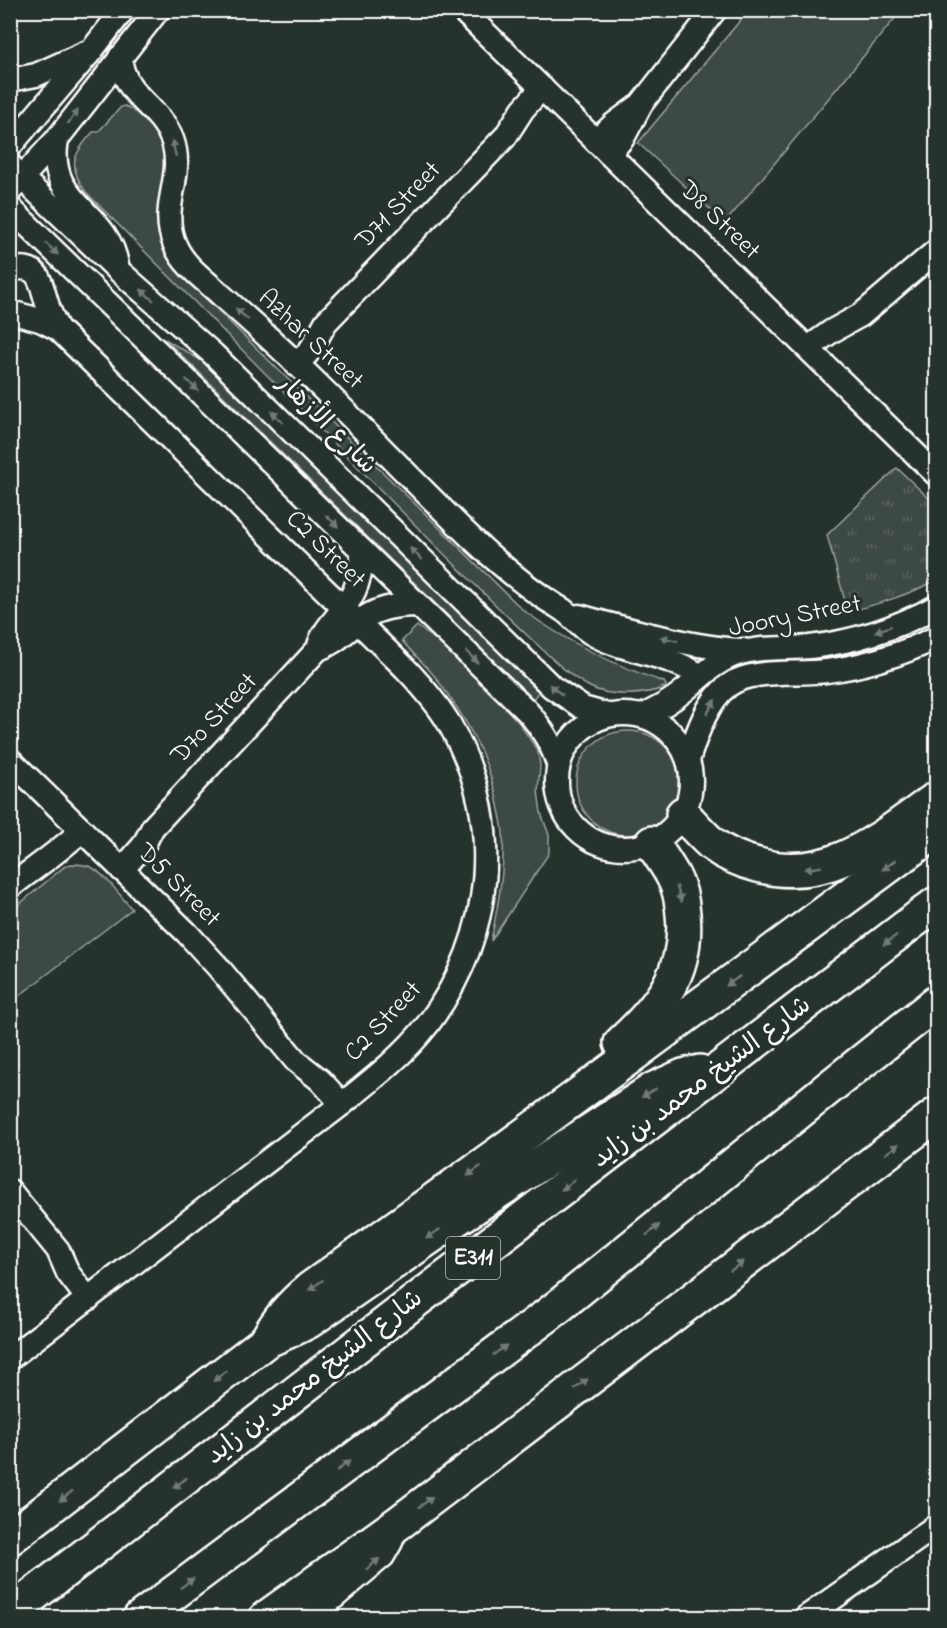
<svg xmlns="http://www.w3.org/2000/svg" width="947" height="1628" viewBox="0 0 947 1628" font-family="'Indie Flower','Playpen Sans Arabic',sans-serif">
<defs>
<pattern id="grass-tufts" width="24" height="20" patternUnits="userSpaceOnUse" patternTransform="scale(1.5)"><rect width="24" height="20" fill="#3e4944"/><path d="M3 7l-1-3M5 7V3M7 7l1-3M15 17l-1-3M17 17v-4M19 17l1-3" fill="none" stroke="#5b6460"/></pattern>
</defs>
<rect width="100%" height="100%" fill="#26332d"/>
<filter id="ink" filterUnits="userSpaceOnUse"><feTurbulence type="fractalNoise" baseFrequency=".0167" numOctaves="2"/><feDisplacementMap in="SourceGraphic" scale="12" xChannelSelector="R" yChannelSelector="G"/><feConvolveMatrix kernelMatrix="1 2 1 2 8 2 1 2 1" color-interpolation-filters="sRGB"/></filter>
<g filter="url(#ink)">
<path fill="url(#grass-tufts)" stroke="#9ea4a2" stroke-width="1.5" d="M897 468 936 505V580C909 595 878 604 848 612L827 535Z"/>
<g fill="#3e4944" stroke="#9ea4a2" stroke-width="1.5">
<path d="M748 11H901L725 223 638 143Z"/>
<path d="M125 106C141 113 159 134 166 149L173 262 189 282 523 610C567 642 613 665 664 682L666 685 665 687C645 696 609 697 590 687 567 675 549 655 530 638 495 605 461 571 427 537 313 422 200 307 86 192 67 166 73 154 93 132H98L121 107Z"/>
<path d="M165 339 212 367 541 689 533 699Z"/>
<path d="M417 626 461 659 519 723 538 751 540 766 538 791 541 813 549 835V853L491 941C498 905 505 869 503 832 502 823 500 814 498 805 488 755 466 718 436 678 426 665 413 654 402 641Z"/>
<circle cx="628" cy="783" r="52"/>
<path d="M71 864C78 864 84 864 91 867 105 874 121 897 132 909L11 1002V911L64 867Z"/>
</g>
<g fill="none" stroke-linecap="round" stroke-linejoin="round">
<defs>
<g id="minor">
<path d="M462 10 936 474"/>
<path d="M120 57C124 98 159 105 172 139 186 177 158 206 175 245 184 266 205 280 221 295 247 318 273 341 298 365 343 408 385 452 429 496 449 516 469 537 491 556 508 571 525 585 544 598 550 602 557 606 563 610 573 617 581 627 591 633 625 653 668 653 700 676"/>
<path d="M10 80 36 75 85 53"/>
<path d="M57 139C45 205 108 209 117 265"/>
<path d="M596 141 614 124 637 107"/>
<path d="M10 146 92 50 123 10"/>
<path d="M609 154 623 138 641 104 715 10"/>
<path d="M10 165 22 178 118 270 213 354 552 687 583 708 608 715"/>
<path d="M10 191 57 139 158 10"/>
<path d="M10 208 527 711C541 727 552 743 558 764"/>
<path d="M10 270C40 262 40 282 47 303 49 312 54 321 58 329L40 320 10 312"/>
<path d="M808 348 832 331 861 315 936 251"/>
<path d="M297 365 311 349 326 322 505 137 523 109 542 88"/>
<path d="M579 616C603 623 627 629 651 635 682 642 712 649 743 650"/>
<path d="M318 649C334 644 344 633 357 623 375 608 396 605 418 605"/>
<circle cx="624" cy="781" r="67"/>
<path d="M642 716C658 709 672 701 685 690 702 676 716 661 737 654 761 646 786 649 810 647 853 642 898 627 936 607"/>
<path d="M10 760 187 933 218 967 296 1061 320 1080 342 1104"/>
<path d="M688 760C696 736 707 700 729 685 752 668 798 675 827 671 865 666 902 654 936 638"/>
<path d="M122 870 143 846 153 827 318 649C322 632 333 622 343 609 357 592 362 573 362 551"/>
<path d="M10 887C35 867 59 852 82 830"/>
<path d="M10 1191 58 1250 68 1273 88 1299"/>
<path d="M10 1358 342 1104C372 1080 404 1055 428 1024 494 935 505 823 450 725 438 704 422 686 405 668L58 329"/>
<path d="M314 1618 325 1605 383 1556 391 1542 397 1527"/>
<path d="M805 1618 936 1526"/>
</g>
<g id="highway">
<path d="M683 814C692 824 702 835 712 844 725 854 742 861 758 865 829 885 882 837 936 799"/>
<path d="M621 1043C660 1007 689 971 683 914 682 902 680 889 674 878 668 866 659 854 652 843"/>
<path d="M268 1338C279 1318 293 1303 310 1289L501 1152 936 831"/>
<path d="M10 1538 266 1341 293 1329 309 1321 453 1221 654 1089 683 1076 700 1072"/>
<path d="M10 1613 389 1321 936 904"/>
<path d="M140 1618 549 1314 831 1086 936 1003"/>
<path d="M266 1618 400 1522 936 1115"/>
</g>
</defs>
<use href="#minor" stroke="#fff" stroke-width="27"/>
<use href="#highway" stroke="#fff" stroke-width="38"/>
<use href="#minor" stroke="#26332d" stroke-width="22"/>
<use href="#highway" stroke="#26332d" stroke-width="33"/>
</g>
<defs><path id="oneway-solid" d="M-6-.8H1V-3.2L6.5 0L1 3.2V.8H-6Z" transform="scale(1.5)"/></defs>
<g fill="#727a76">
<use href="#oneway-solid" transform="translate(73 117) rotate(-52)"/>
<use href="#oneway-solid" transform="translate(174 148) rotate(-102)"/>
<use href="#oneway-solid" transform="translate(52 249) rotate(44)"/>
<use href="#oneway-solid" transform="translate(147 295) rotate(-139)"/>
<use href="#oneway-solid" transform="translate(242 314) rotate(-138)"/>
<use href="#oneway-solid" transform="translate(192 385) rotate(44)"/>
<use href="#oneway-solid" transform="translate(277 417) rotate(-135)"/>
<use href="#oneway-solid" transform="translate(332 521) rotate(44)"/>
<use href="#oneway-solid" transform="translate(416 554) rotate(-135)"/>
<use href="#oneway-solid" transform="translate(883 629) rotate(161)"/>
<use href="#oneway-solid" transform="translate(669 639) rotate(-167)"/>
<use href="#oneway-solid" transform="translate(472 657) rotate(45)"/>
<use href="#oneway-solid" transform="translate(556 690) rotate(-142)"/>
<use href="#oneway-solid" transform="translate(711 707) rotate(-61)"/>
<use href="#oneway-solid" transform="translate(889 865) rotate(144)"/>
<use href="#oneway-solid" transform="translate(813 868) rotate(171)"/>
<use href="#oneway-solid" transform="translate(679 894) rotate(74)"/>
<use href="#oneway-solid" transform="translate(890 940) rotate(143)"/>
<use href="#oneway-solid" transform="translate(733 981) rotate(144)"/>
<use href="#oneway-solid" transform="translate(649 1093) rotate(149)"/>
<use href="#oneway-solid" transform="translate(892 1149) rotate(-37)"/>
<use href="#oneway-solid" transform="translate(474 1171) rotate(144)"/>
<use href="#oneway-solid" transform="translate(568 1185) rotate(143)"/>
<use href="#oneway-solid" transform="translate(653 1230) rotate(-39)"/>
<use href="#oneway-solid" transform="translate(433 1234) rotate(145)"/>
<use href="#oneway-solid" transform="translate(737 1266) rotate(-37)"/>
<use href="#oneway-solid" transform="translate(316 1285) rotate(144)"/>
<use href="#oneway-solid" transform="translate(500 1350) rotate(-36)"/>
<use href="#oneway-solid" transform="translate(220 1376) rotate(142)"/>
<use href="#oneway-solid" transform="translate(581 1384) rotate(-37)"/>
<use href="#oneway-solid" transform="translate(343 1466) rotate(-37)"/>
<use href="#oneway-solid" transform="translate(180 1483) rotate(142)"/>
<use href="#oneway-solid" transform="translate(66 1496) rotate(142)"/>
<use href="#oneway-solid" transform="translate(426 1502) rotate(-37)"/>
<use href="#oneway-solid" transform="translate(373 1564) rotate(-40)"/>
<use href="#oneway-solid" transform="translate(187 1583) rotate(-37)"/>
</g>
</g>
<g text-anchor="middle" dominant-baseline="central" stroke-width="6" stroke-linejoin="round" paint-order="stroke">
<rect fill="#26332d" stroke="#bec2c0" stroke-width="1.5" x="446" y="1237" width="54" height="42" rx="4.5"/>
<g font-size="24" font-weight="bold" fill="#fff">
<text x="473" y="1258">E311</text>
</g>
<g font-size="26" fill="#fff" stroke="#26332d">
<text transform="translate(399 206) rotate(-46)">D71 Street</text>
<text transform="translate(719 221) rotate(44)">D8 Street</text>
<text transform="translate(310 340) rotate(43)">Azhar Street</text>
<text transform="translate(326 425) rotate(45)">شارع الأزهار</text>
<text transform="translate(325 550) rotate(44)">C2 Street</text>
<text transform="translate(795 617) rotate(-11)">Joory Street</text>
<text transform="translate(215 719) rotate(-47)">D70 Street</text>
<text transform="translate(178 886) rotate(45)">D5 Street</text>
<text transform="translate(384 1022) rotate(-47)">C2 Street</text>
<text transform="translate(702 1083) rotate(-37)">شارع الشيخ محمد بن زايد</text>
<text transform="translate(315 1378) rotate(-38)">شارع الشيخ محمد بن زايد</text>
</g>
</g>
<rect width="947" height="1628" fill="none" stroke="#26332d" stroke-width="36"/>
<rect x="18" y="18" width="911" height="1592" fill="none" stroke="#fff" stroke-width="2" filter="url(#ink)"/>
</svg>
